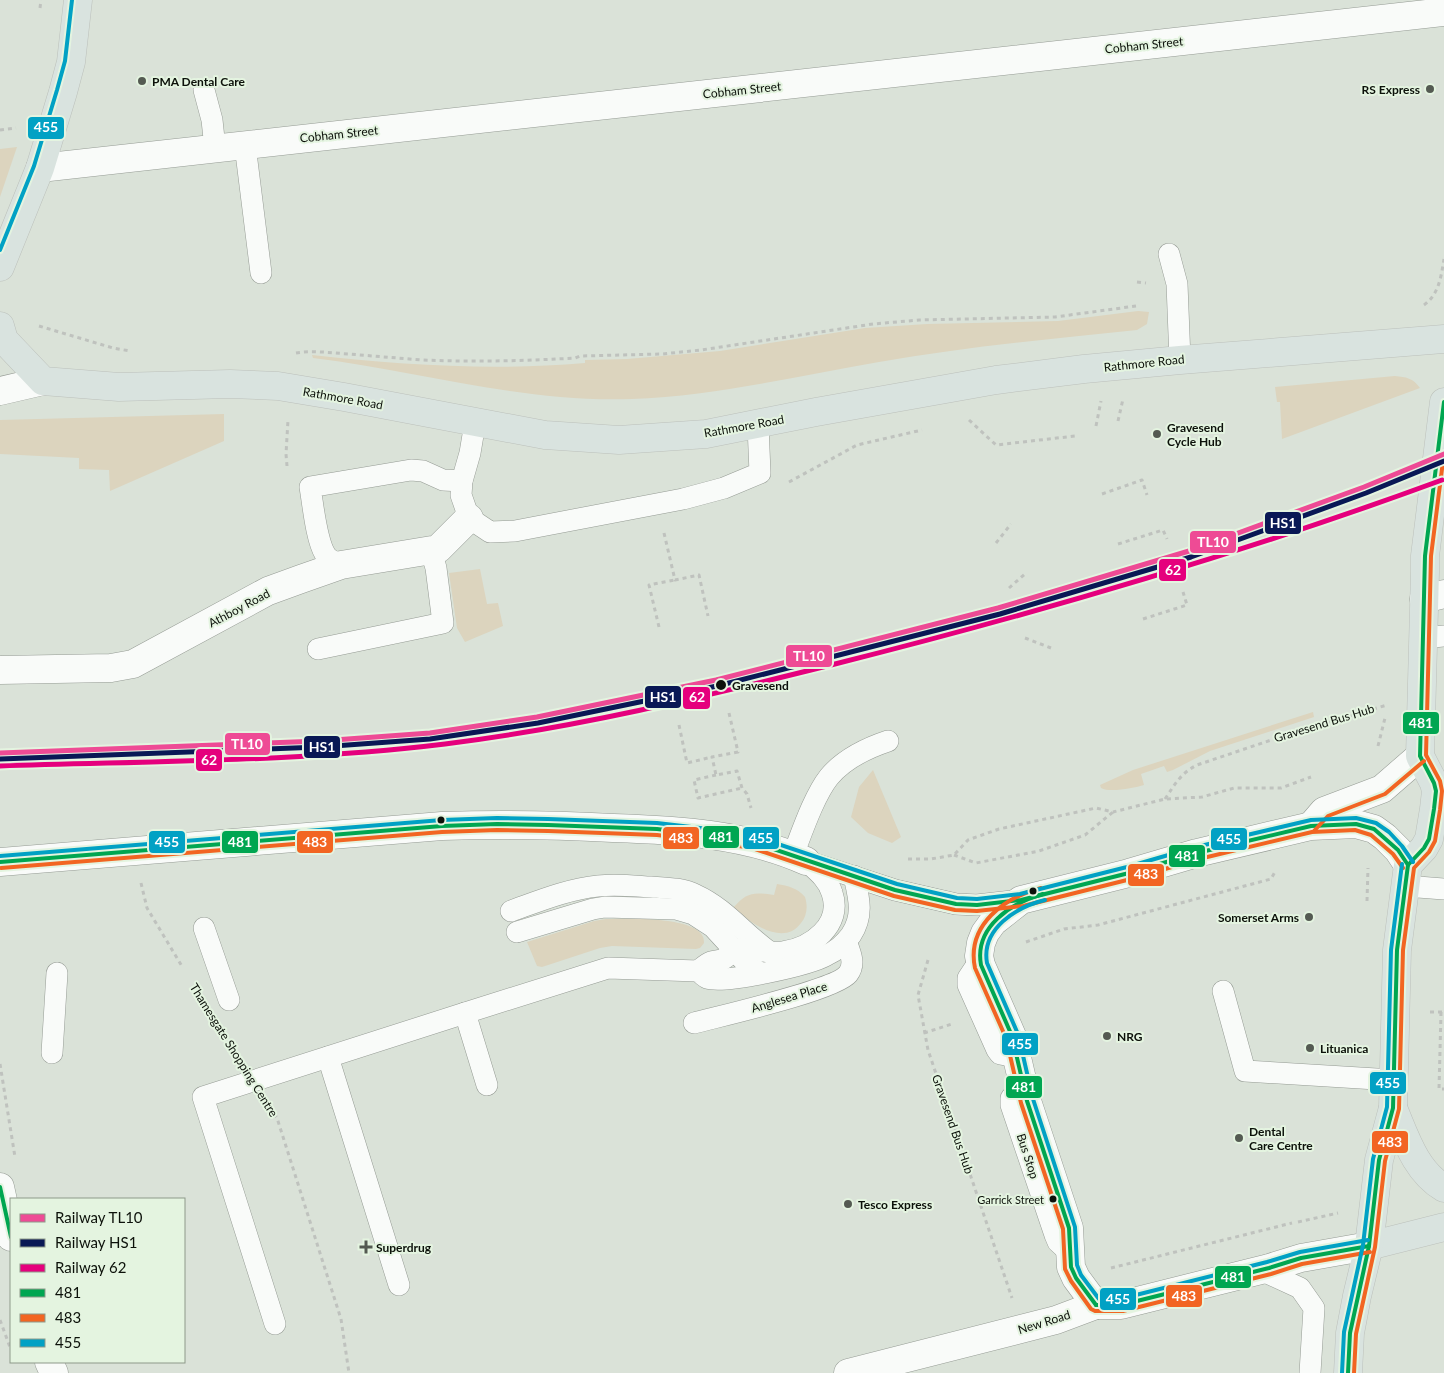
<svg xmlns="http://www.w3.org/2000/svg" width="1444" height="1373" viewBox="0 0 1444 1373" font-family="Lato,sans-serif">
<rect width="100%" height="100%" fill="#dae2d8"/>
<g fill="#dcd4be">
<path d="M17 147 0 197V149Z"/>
<path d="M1138 311 1149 312 1147 324 1137 330C1051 339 965 347 879 362 797 376 715 396 632 399 523 403 419 371 313 358L312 355C403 365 493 371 585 363V360L627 359 720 351 865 328 927 324 1058 321Z"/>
<path d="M1395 376C1406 377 1413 378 1420 388L1282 439 1280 402H1277L1275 387Z"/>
<path d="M224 414V441L110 491 109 470 79 469V458L0 454V420Z"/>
<path d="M480 569 487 604 498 603 503 626 465 642 457 628 449 573Z"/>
<path d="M1313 712 1314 717 1210 751 1173 770 1167 772 1164 766 1141 774 1144 785C1134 788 1110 793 1101 788L1100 785 1133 770Z"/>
<path d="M873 770 901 837 892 843 868 833 851 817 859 787Z"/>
<path d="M777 884C788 886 798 888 805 897 808 906 807 916 801 923 783 948 748 921 733 908 747 892 753 892 774 895Z"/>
<path d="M606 919C624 919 707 915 704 943L700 948 696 949 612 946 600 948 542 967 537 966 527 942 594 921Z"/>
</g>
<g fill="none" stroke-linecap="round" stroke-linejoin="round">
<defs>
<g id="service">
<path d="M204 90 212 120 215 148"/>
<path d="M245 145 261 273"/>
<path d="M1169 254 1177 284 1180 360"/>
<path d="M475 423 470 453 462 481 461 495 469 518 490 532 515 531 683 499 724 488 760 473 758 425"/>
<path d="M341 565C335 562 328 560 325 554 316 539 313 504 310 487L411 470 423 471 443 480 462 481"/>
<path d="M1423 638 1444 636"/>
<path d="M318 649 443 623 436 568 431 551"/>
<path d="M793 855C802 832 814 796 829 777 844 759 867 748 888 741"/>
<path d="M809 862 895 890 956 904 977 905 1021 900"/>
<path d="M1405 886 1444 889"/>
<path d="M511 911C539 901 568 889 598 886 616 884 634 886 651 887 666 888 683 888 696 895 725 908 745 935 771 953"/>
<path d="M204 928 229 1000"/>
<path d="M517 932 593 909 605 907 676 909 693 914 713 927 746 963 760 973"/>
<path d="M980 960 968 978V985L997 1050 1000 1054 1017 1057"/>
<path d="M698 971C702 968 706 964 711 962 714 961 718 961 722 960 729 956 733 950 742 949 755 948 769 954 783 952 811 948 843 925 832 893 828 879 816 870 806 861"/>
<path d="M1223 991 1245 1071 1393 1080"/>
<path d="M694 1023C720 1016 835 990 848 974 856 964 850 952 846 941"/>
<path d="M52 1053 57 973"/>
<path d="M328 1057 399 1285"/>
<path d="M487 1085 465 1013 608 968 698 971C701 973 704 977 707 978 725 984 810 965 827 955 836 951 845 943 851 935 864 915 859 898 854 876"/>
<path d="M1023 1085 1011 1098V1105L1055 1235 1058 1242 1071 1254"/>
<path d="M1261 1270 1300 1288 1314 1308 1310 1373"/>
<path d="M275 1324 203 1097 465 1013"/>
</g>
<path id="pedestrian" d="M848 1373 1056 1320 1096 1305"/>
<g id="minor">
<path d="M40 168 1444 12"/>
<path d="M0 391 43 381"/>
<path d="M1424 599 1444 594"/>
<path d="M0 670 111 668 133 664 268 591 301 579 341 565 438 549 469 518"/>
<path d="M1312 825 1324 811 1382 789 1420 756"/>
<path d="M0 862 442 826C499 824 556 825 613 828 678 830 746 834 806 861"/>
<path d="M0 1187 11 1237"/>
<path d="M1369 1246 1301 1258 1269 1268 1121 1305H1096L1076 1278 1071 1267 1069 1228 1027 1101 1012 1036 981 965 979 956 981 943 985 933 993 922 1021 900 1129 873 1197 853 1311 826 1356 824 1374 829 1385 837 1398 850 1408 865"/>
<path d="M49 1362 54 1373"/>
</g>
<g id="primary">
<path d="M0 267 40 168 63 92 71 62 78 0"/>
<path d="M0 326 4 340 43 381 119 387 230 384 278 386 344 397 545 435 619 440 706 434 816 412 996 380 1084 369 1180 360 1444 339"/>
<path d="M1393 1108C1405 1136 1415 1171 1444 1188"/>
<path d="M1369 1246 1444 1227"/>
<path d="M1348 1373 1350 1333 1357 1296 1369 1246 1379 1160 1393 1108 1397 950 1408 865 1424 848 1429 839 1434 809 1436 791 1434 783 1420 756 1425 572V556L1444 402"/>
</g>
</defs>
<use href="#service" stroke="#959b94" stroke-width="22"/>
<use href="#pedestrian" stroke="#959b94" stroke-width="29"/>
<use href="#minor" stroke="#959b94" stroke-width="29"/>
<use href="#primary" stroke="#bcc0bb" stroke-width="29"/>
<g stroke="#bfc2be" stroke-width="3" stroke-dasharray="4 4" stroke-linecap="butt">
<path d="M40 8 41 0"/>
<path d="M0 130 16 128"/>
<path d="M1137 282 1146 283"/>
<path d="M1424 305C1439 294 1441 277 1444 259"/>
<path d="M39 326 113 348 130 351"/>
<path d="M296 353C313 350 331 353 349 354 373 356 397 358 422 360 473 362 524 361 575 358L580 356 662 354 701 350 873 324 919 320 1055 317 1136 306"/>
<path d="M969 420 996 445 1075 436"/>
<path d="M1118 421 1123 399"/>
<path d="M1096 426 1101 401"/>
<path d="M287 466 286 454 288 420"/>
<path d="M789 482 857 445 922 430"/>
<path d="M1102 494 1142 480 1147 495"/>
<path d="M664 533 675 580 699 575 708 616"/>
<path d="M996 543 1011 524"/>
<path d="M1118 544 1163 530 1167 539"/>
<path d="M1009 588 1026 573"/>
<path d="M1143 619 1187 605 1183 592"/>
<path d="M659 627 649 585 675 580"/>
<path d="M1025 638 1051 648"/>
<path d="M729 713 738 752 712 757 716 775 737 771 742 788 747 794 751 808"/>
<path d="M679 725 687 763 712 757"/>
<path d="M1378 746 1385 718"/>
<path d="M716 775 694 780 698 798 742 788"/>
<path d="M1165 799C1175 784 1181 773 1197 765L1289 734 1387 705"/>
<path d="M954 855 976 863 1039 851 1085 835 1113 812"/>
<path d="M908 859H931L954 855 968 840 999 829 1096 808 1113 812 1165 799 1202 797 1234 788H1281L1311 777"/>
<path d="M141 883 147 908 183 968"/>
<path d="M1367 901 1368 868"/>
<path d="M1026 942 1064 929 1098 925 1271 879 1276 870"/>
<path d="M928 960 918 995 928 1050 1012 1298"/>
<path d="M1430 1012H1444"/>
<path d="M1441 1012 1439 1089H1444"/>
<path d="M221 1028 238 1055"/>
<path d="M924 1033 952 1024"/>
<path d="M0 1064 15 1157"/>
<path d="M270 1107 277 1118 341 1319 349 1373"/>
<path d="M1298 1222 1338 1213"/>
<path d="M1111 1268 1292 1223"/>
<path d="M0 1320 11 1350"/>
</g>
<use href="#service" stroke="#f9fbf9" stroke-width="21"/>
<use href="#pedestrian" stroke="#f9fbf9" stroke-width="28"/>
<use href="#minor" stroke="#f9fbf9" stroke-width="28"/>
<use href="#primary" stroke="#d9e3df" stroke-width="28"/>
<defs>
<g id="bus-1">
<path d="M0 862 442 826 497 824 548 825 657 829 699 834 753 842 895 890 956 904 977 905 1021 900 1129 873 1197 853 1311 826 1356 824 1374 829 1398 850 1408 865"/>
<path d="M1043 894C1011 903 974 927 981 965L1012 1036 1027 1101 1069 1228 1071 1267 1076 1278 1096 1305"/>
<path d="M0 1187 11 1237"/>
<path d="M1096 1305H1121L1269 1268 1301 1258 1369 1246"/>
<path d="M1348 1373 1350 1333 1369 1246 1379 1160 1393 1108 1397 950 1408 865 1424 848 1429 839 1434 809 1436 791 1434 783 1420 756 1425 556 1444 402"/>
</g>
<g id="bus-2">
<path d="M1314 831 1328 816 1385 794 1424 761"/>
<path d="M1 868 442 832 497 830 548 831 657 835 698 840 752 848 894 896 955 910 977 911 1023 906 1131 879 1199 859 1312 832 1355 830 1371 835 1393 854 1403 868"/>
<path d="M1041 888C1005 897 966 925 975 968L1006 1038 1021 1103 1063 1229 1065 1269 1071 1281 1091 1309 1095 1311H1123L1271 1274 1302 1264 1370 1252"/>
<path d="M1354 1373 1356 1334 1375 1247 1385 1161 1399 1109 1403 950 1414 868 1429 852 1435 841 1440 810 1442 791 1440 781 1426 755 1431 556 1444 453"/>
</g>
<g id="bus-3">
<path d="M0 250 34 166 57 90 65 61 72 0"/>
<path d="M0 856 442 820 497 818 548 819 657 823 700 828 754 836 897 884 957 898 977 899 1020 894 1127 867 1196 847 1311 820 1356 818 1376 823 1389 832 1402 846 1413 862"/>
<path d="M1045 900C1016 907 981 929 987 963L1018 1034 1033 1099 1075 1227 1077 1265 1081 1275 1099 1299H1120L1267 1262 1300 1252 1368 1240"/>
<path d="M1342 1373 1344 1332 1363 1245 1373 1159 1387 1107 1391 950 1402 864"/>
</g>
</defs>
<use href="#bus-1" stroke="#e4f4e0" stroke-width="8"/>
<use href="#bus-2" stroke="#e4f4e0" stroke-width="8"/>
<use href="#bus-3" stroke="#e4f4e0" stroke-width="8"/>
<use href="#bus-1" stroke="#00a651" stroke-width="4"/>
<use href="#bus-2" stroke="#f26522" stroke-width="4"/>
<use href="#bus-3" stroke="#01a1c4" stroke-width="4"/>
<defs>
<path id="rail-1" d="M0 753 320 741 430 733 537 717 716 680 998 608 1189 551 1364 487 1444 454"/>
<path id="rail-2" d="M0 759 320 747 430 739 538 723 717 686 1000 614 1191 557 1366 493 1444 461"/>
<path id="rail-3" d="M0 766C148 761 298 762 445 744 575 728 703 697 831 665 1038 613 1241 554 1442 480"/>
</defs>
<use href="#rail-1" stroke="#e4f4e0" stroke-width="9"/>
<use href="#rail-2" stroke="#e4f4e0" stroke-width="9"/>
<use href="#rail-3" stroke="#e4f4e0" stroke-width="9"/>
<use href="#rail-1" stroke="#ee4b95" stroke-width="5"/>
<use href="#rail-2" stroke="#091855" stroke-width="5"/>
<use href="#rail-3" stroke="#e5007d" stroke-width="5"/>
</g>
<g fill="#545a52" stroke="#e4f4e0" stroke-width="2">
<circle cx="142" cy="81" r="5"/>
<circle cx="1430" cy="89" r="5"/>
<circle cx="1157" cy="434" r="5"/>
<circle cx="1309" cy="917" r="5"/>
<circle cx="1107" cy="1036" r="5"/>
<circle cx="1310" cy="1048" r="5"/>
<circle cx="1239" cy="1138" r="5"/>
<circle cx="848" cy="1204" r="5"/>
<path d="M363.5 1239.5h5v5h5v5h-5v5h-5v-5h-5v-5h5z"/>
</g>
<g fill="#0c110a" stroke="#e4f4e0" stroke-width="2">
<circle cx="721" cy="685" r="6"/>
<circle cx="441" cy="820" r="4.5"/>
<circle cx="1033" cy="891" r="4.5"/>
<circle cx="1053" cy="1199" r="4.5"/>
</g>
<g text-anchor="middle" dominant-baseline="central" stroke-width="4" stroke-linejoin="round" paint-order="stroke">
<g font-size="11" fill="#0c110a" stroke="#e4f4e0" text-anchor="end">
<text x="1044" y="1199">Garrick Street</text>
</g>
<g font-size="12" fill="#0c110a" stroke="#e4f4e0">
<text transform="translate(1144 45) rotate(-6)">Cobham Street</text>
<text transform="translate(742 90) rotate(-6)">Cobham Street</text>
<text transform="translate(339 134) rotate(-6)">Cobham Street</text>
<text transform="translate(1144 363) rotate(-6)">Rathmore Road</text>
<text transform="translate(343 398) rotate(10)">Rathmore Road</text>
<text transform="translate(744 426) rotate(-10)">Rathmore Road</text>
<text transform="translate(239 608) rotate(-28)">Athboy Road</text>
<text transform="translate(1324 723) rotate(-17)">Gravesend Bus Hub</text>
<text transform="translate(789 997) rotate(-17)">Anglesea Place</text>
<text transform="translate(234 1050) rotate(58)">Thamesgate Shopping Centre</text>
<text transform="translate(953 1124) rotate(71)">Gravesend Bus Hub</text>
<text transform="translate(1028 1156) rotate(72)">Bus Stop</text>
<text transform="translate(1044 1322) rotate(-17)">New Road</text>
</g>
<g font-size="12" font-weight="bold" fill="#0c110a" stroke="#e4f4e0" text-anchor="start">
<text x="152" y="81">PMA Dental Care</text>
<text x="1420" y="89" text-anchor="end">RS Express</text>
<text x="1167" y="427">Gravesend<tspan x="1167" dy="14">Cycle Hub</tspan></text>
<text x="1299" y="917" text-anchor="end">Somerset Arms</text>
<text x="1117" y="1036">NRG</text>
<text x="1320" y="1048">Lituanica</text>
<text x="1249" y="1131">Dental<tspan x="1249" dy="14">Care Centre</tspan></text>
<text x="858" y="1204">Tesco Express</text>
<text x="376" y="1247">Superdrug</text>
</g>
<g font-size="12" font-weight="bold" fill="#0c110a" stroke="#e4f4e0" text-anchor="start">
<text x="732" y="685">Gravesend</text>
</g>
</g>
<g stroke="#e4f4e0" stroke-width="2">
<rect x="27" y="116" width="38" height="24" rx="5" fill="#01a1c4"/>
<rect x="1264" y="511" width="38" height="24" rx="5" fill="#091855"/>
<rect x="1189" y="530" width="48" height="24" rx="5" fill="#ee4b95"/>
<rect x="1158" y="558" width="29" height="24" rx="5" fill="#e5007d"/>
<rect x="785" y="644" width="48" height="24" rx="5" fill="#ee4b95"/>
<rect x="644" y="685" width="38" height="24" rx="5" fill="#091855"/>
<rect x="682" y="686" width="29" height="24" rx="5" fill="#e5007d"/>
<rect x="1402" y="711" width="38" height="24" rx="5" fill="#00a651"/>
<rect x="224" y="732" width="47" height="24" rx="5" fill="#ee4b95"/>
<rect x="303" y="735" width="38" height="24" rx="5" fill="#091855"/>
<rect x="195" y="748" width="28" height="24" rx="5" fill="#e5007d"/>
<rect x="702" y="825" width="38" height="24" rx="5" fill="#00a651"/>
<rect x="662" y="826" width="38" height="24" rx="5" fill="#f26522"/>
<rect x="742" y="826" width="38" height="24" rx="5" fill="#01a1c4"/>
<rect x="1210" y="827" width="38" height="24" rx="5" fill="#01a1c4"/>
<rect x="296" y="830" width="38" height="24" rx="5" fill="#f26522"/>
<rect x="221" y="830" width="38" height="24" rx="5" fill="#00a651"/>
<rect x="148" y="830" width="38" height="24" rx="5" fill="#01a1c4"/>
<rect x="1168" y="844" width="38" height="24" rx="5" fill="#00a651"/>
<rect x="1127" y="863" width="38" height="24" rx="5" fill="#f26522"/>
<rect x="1001" y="1032" width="38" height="24" rx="5" fill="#01a1c4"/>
<rect x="1369" y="1071" width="38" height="24" rx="5" fill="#01a1c4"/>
<rect x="1005" y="1075" width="38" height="24" rx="5" fill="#00a651"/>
<rect x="1371" y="1130" width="38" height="24" rx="5" fill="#f26522"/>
<rect x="1214" y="1265" width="38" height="24" rx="5" fill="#00a651"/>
<rect x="1165" y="1284" width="38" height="24" rx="5" fill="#f26522"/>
<rect x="1099" y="1287" width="38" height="24" rx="5" fill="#01a1c4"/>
</g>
<g font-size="14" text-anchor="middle" font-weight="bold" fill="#fff">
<text x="46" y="132">455</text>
<text x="1283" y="528">HS1</text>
<text x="1213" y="547">TL10</text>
<text x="1173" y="575">62</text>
<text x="809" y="661">TL10</text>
<text x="663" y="702">HS1</text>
<text x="697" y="702">62</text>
<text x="1421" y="728">481</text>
<text x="247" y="749">TL10</text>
<text x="322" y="752">HS1</text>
<text x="209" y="765">62</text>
<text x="721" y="842">481</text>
<text x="681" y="843">483</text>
<text x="761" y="843">455</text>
<text x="1229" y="844">455</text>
<text x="315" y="847">483</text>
<text x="240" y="847">481</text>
<text x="167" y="847">455</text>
<text x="1187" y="861">481</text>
<text x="1146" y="879">483</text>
<text x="1020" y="1049">455</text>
<text x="1388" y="1088">455</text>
<text x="1024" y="1092">481</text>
<text x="1390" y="1147">483</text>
<text x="1233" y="1282">481</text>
<text x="1184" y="1301">483</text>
<text x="1118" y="1304">455</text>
</g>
<rect x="10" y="1198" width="175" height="165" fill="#e4f4e0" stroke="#8e998a"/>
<rect x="20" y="1214" width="25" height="8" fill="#ee4b95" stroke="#8e998a"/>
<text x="55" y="1223" font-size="15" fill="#0c110a">Railway TL10</text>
<rect x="20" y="1239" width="25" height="8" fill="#091855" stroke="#8e998a"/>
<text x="55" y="1248" font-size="15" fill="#0c110a">Railway HS1</text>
<rect x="20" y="1264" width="25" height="8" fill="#e5007d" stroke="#8e998a"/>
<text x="55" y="1273" font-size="15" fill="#0c110a">Railway 62</text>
<rect x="20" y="1289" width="25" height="8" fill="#00a651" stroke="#8e998a"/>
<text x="55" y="1298" font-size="15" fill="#0c110a">481</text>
<rect x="20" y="1314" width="25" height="8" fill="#f26522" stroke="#8e998a"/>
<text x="55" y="1323" font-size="15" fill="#0c110a">483</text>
<rect x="20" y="1339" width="25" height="8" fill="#01a1c4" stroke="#8e998a"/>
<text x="55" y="1348" font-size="15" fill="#0c110a">455</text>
</svg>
